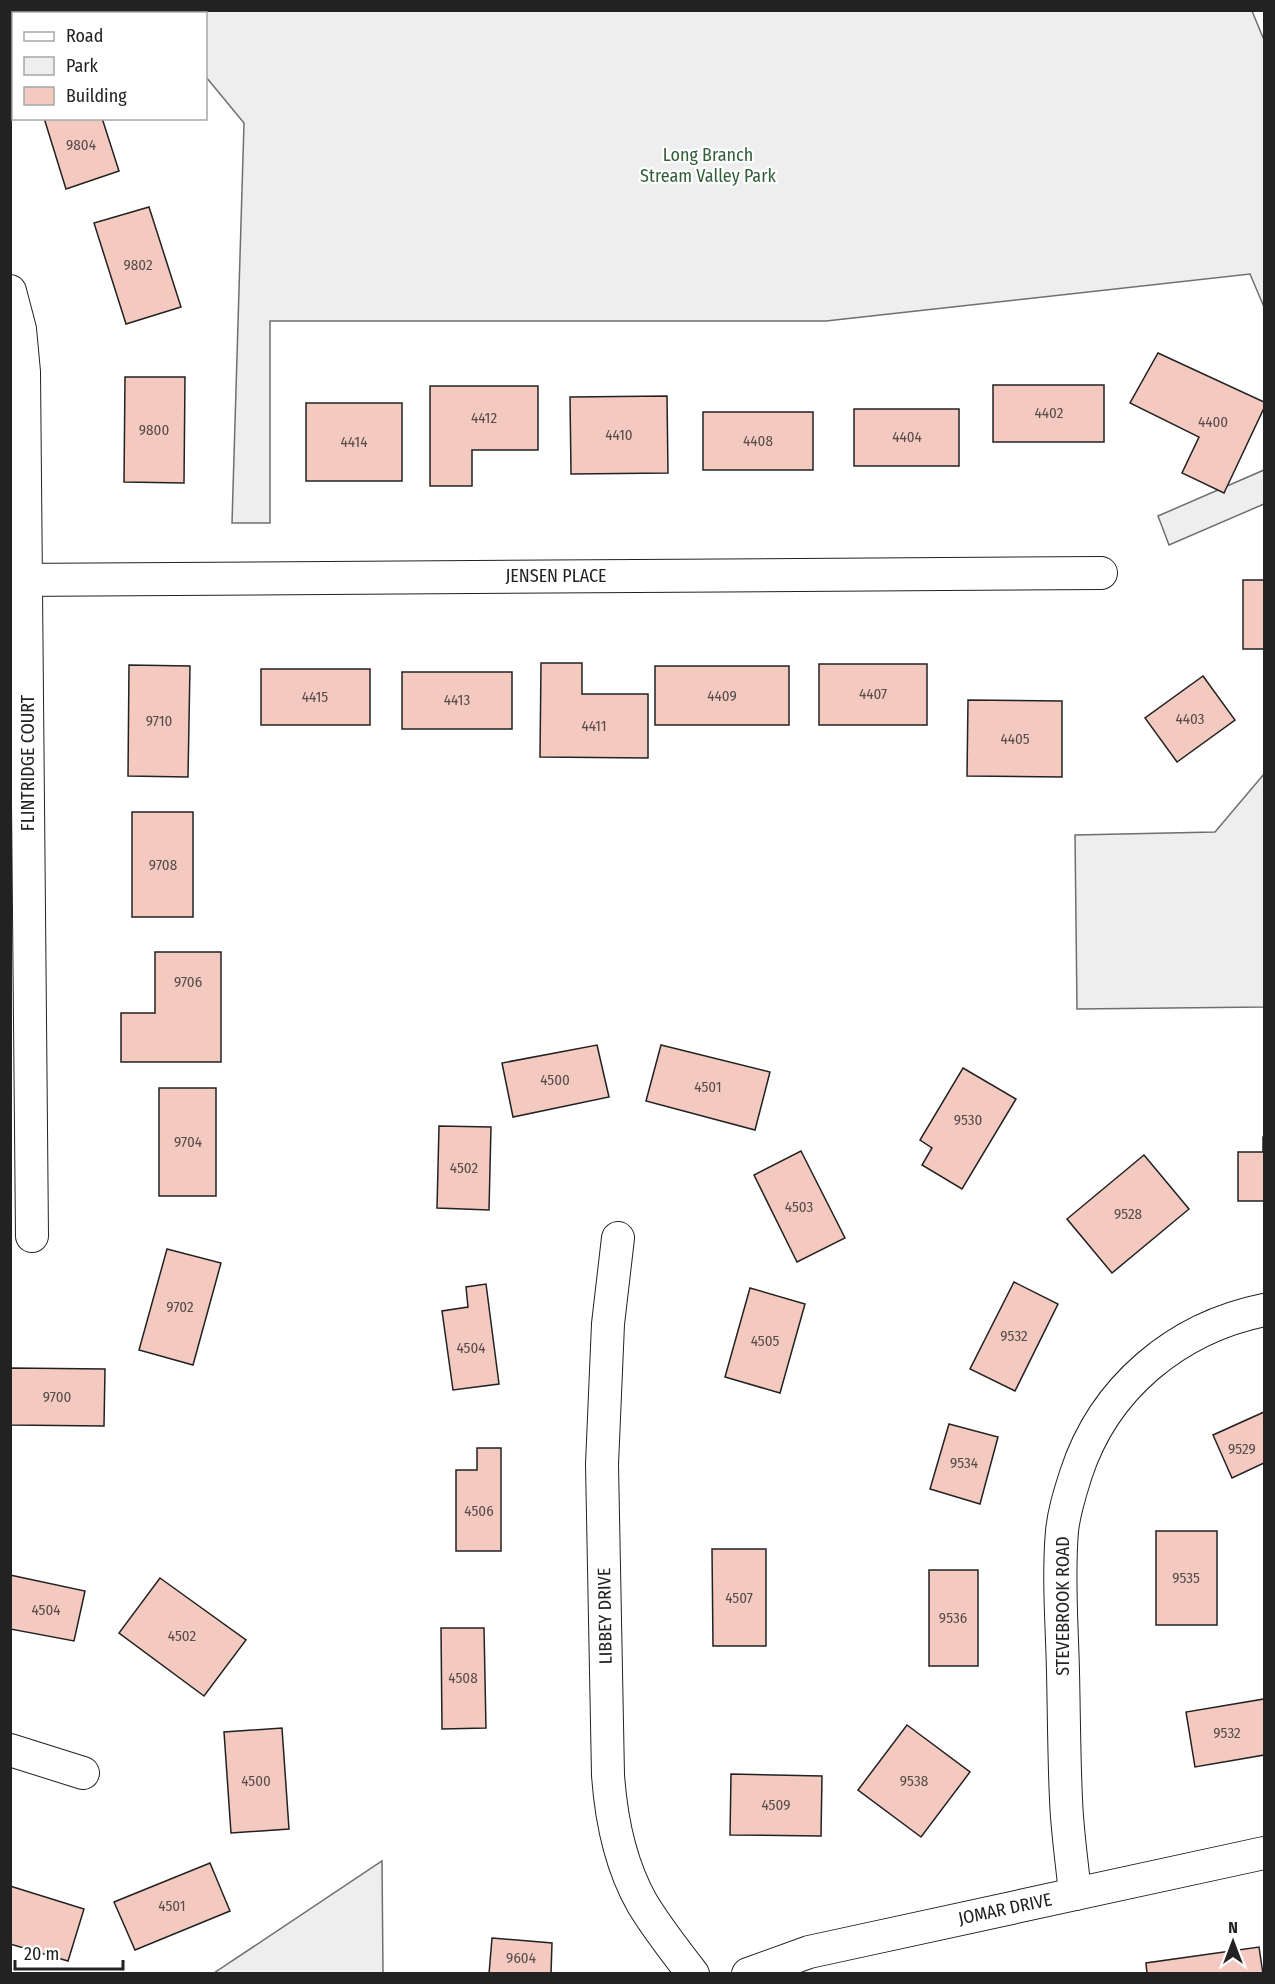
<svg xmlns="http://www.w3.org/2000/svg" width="1275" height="1984" viewBox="0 0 1275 1984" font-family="'Fira Sans Condensed',sans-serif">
<rect width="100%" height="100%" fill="#fff"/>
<g fill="#eee" stroke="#6f6f6f" stroke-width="1.5">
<path d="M151 11H1252L1264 40V307L1250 274 826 321H270V523H232L244 123 206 77V14L153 13Z"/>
<path d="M1264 470V504L1169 545 1158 516Z"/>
<path d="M1264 774V1007L1077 1009 1075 835 1215 832Z"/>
<path d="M382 1861 383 1973H214Z"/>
</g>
<g fill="#f3c9c0" stroke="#222" stroke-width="1.5">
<path d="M10 10H22L23 14H14V66L10 67Z"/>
<path d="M44 118H102L119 171 66 189Z"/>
<path d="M149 207 181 307 126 324 94 223Z"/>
<path d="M1158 353 1264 402V408L1224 493 1182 473 1199 437 1130 403Z"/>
<path d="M125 377H185L184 483 124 482Z"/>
<rect x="993" y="385" width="111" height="57"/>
<path d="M430 386H538V450H472V486H430Z"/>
<path d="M667 396 668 473 571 474 570 397Z"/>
<rect x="306" y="403" width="96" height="78"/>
<rect x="854" y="409" width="105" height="57"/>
<rect x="703" y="412" width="110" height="58"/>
<rect x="1243" y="580" width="21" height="69"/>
<path d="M541 663H582V694H648V758L540 757Z"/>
<rect x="819" y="664" width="108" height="61"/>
<path d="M129 665 190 666 188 777 128 776Z"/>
<rect x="655" y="666" width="134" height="59"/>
<rect x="261" y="669" width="109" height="56"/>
<rect x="402" y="672" width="110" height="57"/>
<path d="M1203 676 1235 720 1177 762 1145 718Z"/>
<path d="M968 700 1062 701V777L967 776Z"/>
<rect x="132" y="812" width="61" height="105"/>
<path d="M155 952H221V1062H121V1013H155Z"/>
<path d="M597 1045 609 1097 513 1117 502 1063Z"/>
<path d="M661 1045 770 1072 755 1130 646 1101Z"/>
<path d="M963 1068 1016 1099 962 1189 922 1165 932 1148 920 1140Z"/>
<rect x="159" y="1088" width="57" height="108"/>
<path d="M439 1126 491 1127 489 1210 437 1208Z"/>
<path d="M1263 1137H1264V1201H1238V1152H1263Z"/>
<path d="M801 1151 845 1238 797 1262 754 1175Z"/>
<path d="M1144 1155 1189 1209 1112 1273 1067 1219Z"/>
<path d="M167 1249 221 1263 193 1365 139 1350Z"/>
<path d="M1014 1282 1058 1304 1015 1391 970 1369Z"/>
<path d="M486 1284 499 1384 453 1390 442 1311 468 1307 466 1287Z"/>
<path d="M750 1288 805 1304 780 1393 725 1377Z"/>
<path d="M10 1368 105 1369 104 1426 10 1425Z"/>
<path d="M1264 1412V1463L1232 1478 1213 1435Z"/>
<path d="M949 1424 998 1437 980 1504 930 1489Z"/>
<path d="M477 1448H501V1551H456V1470H477Z"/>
<rect x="1156" y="1531" width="61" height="94"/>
<path d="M712 1549H766V1646H713Z"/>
<rect x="929" y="1570" width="49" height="96"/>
<path d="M10 1575 85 1591 74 1641 10 1629Z"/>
<path d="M160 1578 246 1640 204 1696 119 1633Z"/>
<path d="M441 1628H484L486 1728 442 1729Z"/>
<path d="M1264 1699V1755L1195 1767 1186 1712Z"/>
<path d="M907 1725 970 1772 921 1837 858 1790Z"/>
<path d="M282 1728 289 1829 231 1833 224 1732Z"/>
<path d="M731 1774 822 1776 821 1836 730 1835Z"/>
<path d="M210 1863 230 1911 135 1950 114 1902Z"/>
<path d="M10 1886 84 1909 68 1961 10 1944Z"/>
<path d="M492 1938 552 1943 551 1974H489Z"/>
<path d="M1259 1947 1263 1974H1147L1146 1963Z"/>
</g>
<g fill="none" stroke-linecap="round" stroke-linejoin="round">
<defs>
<g id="street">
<path d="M10 291 20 329 24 372 32 1236"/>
<path d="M10 580 1101 573"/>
<path d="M618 1238 608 1324 602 1464 608 1775C611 1818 620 1864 642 1903 657 1928 675 1951 693 1974"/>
<path d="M10 1750 83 1773"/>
<path d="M1075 1894C1072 1862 1067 1830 1066 1799 1064 1757 1064 1714 1063 1672 1062 1625 1058 1578 1062 1531 1064 1511 1070 1493 1076 1474 1104 1388 1176 1328 1264 1310"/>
<path d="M748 1974 809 1952 1264 1853"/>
</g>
</defs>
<use href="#street" stroke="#222" stroke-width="34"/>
<use href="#street" stroke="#fff" stroke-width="32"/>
</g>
<g text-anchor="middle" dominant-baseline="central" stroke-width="4.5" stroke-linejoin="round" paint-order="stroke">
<g font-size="15" fill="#564c4a">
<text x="81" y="145">9804</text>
<text x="138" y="265">9802</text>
<text x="1049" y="413">4402</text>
<text x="484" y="418">4412</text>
<text x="1213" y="422">4400</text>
<text x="154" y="430">9800</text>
<text x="619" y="435">4410</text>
<text x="907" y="437">4404</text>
<text x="758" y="441">4408</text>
<text x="354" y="442">4414</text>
<text x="873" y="694">4407</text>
<text x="722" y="696">4409</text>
<text x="315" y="697">4415</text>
<text x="457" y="700">4413</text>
<text x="1190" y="719">4403</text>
<text x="159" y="721">9710</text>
<text x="594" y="726">4411</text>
<text x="1015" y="739">4405</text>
<text x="163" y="865">9708</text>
<text x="188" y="982">9706</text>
<text x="555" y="1080">4500</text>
<text x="708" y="1087">4501</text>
<text x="968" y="1120">9530</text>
<text x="188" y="1142">9704</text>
<text x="464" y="1168">4502</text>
<text x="799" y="1207">4503</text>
<text x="1128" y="1214">9528</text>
<text x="180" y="1307">9702</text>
<text x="1014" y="1336">9532</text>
<text x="765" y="1341">4505</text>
<text x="471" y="1348">4504</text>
<text x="57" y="1397">9700</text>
<text x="1242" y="1449">9529</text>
<text x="964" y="1463">9534</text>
<text x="479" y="1511">4506</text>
<text x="1186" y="1578">9535</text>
<text x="739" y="1598">4507</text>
<text x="46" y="1610">4504</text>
<text x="953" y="1618">9536</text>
<text x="182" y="1636">4502</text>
<text x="463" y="1678">4508</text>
<text x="1227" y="1733">9532</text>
<text x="256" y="1781">4500</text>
<text x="914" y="1781">9538</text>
<text x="776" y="1805">4509</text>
<text x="172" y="1906">4501</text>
<text x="521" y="1958">9604</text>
</g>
<g font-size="18" fill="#2f5e38" stroke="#fff">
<text x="708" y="155">Long Branch<tspan x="708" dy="21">Stream Valley Park</tspan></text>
</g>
<g font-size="18" fill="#222" stroke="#fff">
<text x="556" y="576">JENSEN PLACE</text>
<text transform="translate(28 763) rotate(-90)">FLINTRIDGE COURT</text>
<text transform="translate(1063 1606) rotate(-90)">STEVEBROOK ROAD</text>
<text transform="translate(605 1616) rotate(-91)">LIBBEY DRIVE</text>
<text transform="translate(1005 1909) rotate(-12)">JOMAR DRIVE</text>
</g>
</g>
<rect width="1275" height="1984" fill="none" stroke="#222222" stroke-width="24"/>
<rect x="12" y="12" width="195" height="108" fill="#ffffff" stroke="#a7a7a7" stroke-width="1.5"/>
<rect x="24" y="32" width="30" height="9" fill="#ffffff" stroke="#a7a7a7" stroke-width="1.5"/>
<text x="66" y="42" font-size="18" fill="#222222">Road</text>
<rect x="24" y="57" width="30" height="18" fill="#eeeeee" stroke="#a7a7a7" stroke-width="1.5"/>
<text x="66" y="72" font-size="18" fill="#222222">Park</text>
<rect x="24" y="87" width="30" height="18" fill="#f3c9c0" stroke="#a7a7a7" stroke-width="1.5"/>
<text x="66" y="102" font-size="18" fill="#222222">Building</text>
<g transform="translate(1233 1942)" stroke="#ffffff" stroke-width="4.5" paint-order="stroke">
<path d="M0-4.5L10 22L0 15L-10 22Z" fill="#222222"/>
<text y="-9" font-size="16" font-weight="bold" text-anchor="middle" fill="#222222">N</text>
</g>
<path d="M15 1960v9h108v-9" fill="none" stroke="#222222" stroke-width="3"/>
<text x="24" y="1960" font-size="18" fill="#222222" stroke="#ffffff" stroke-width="4.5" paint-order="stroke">20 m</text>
</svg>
